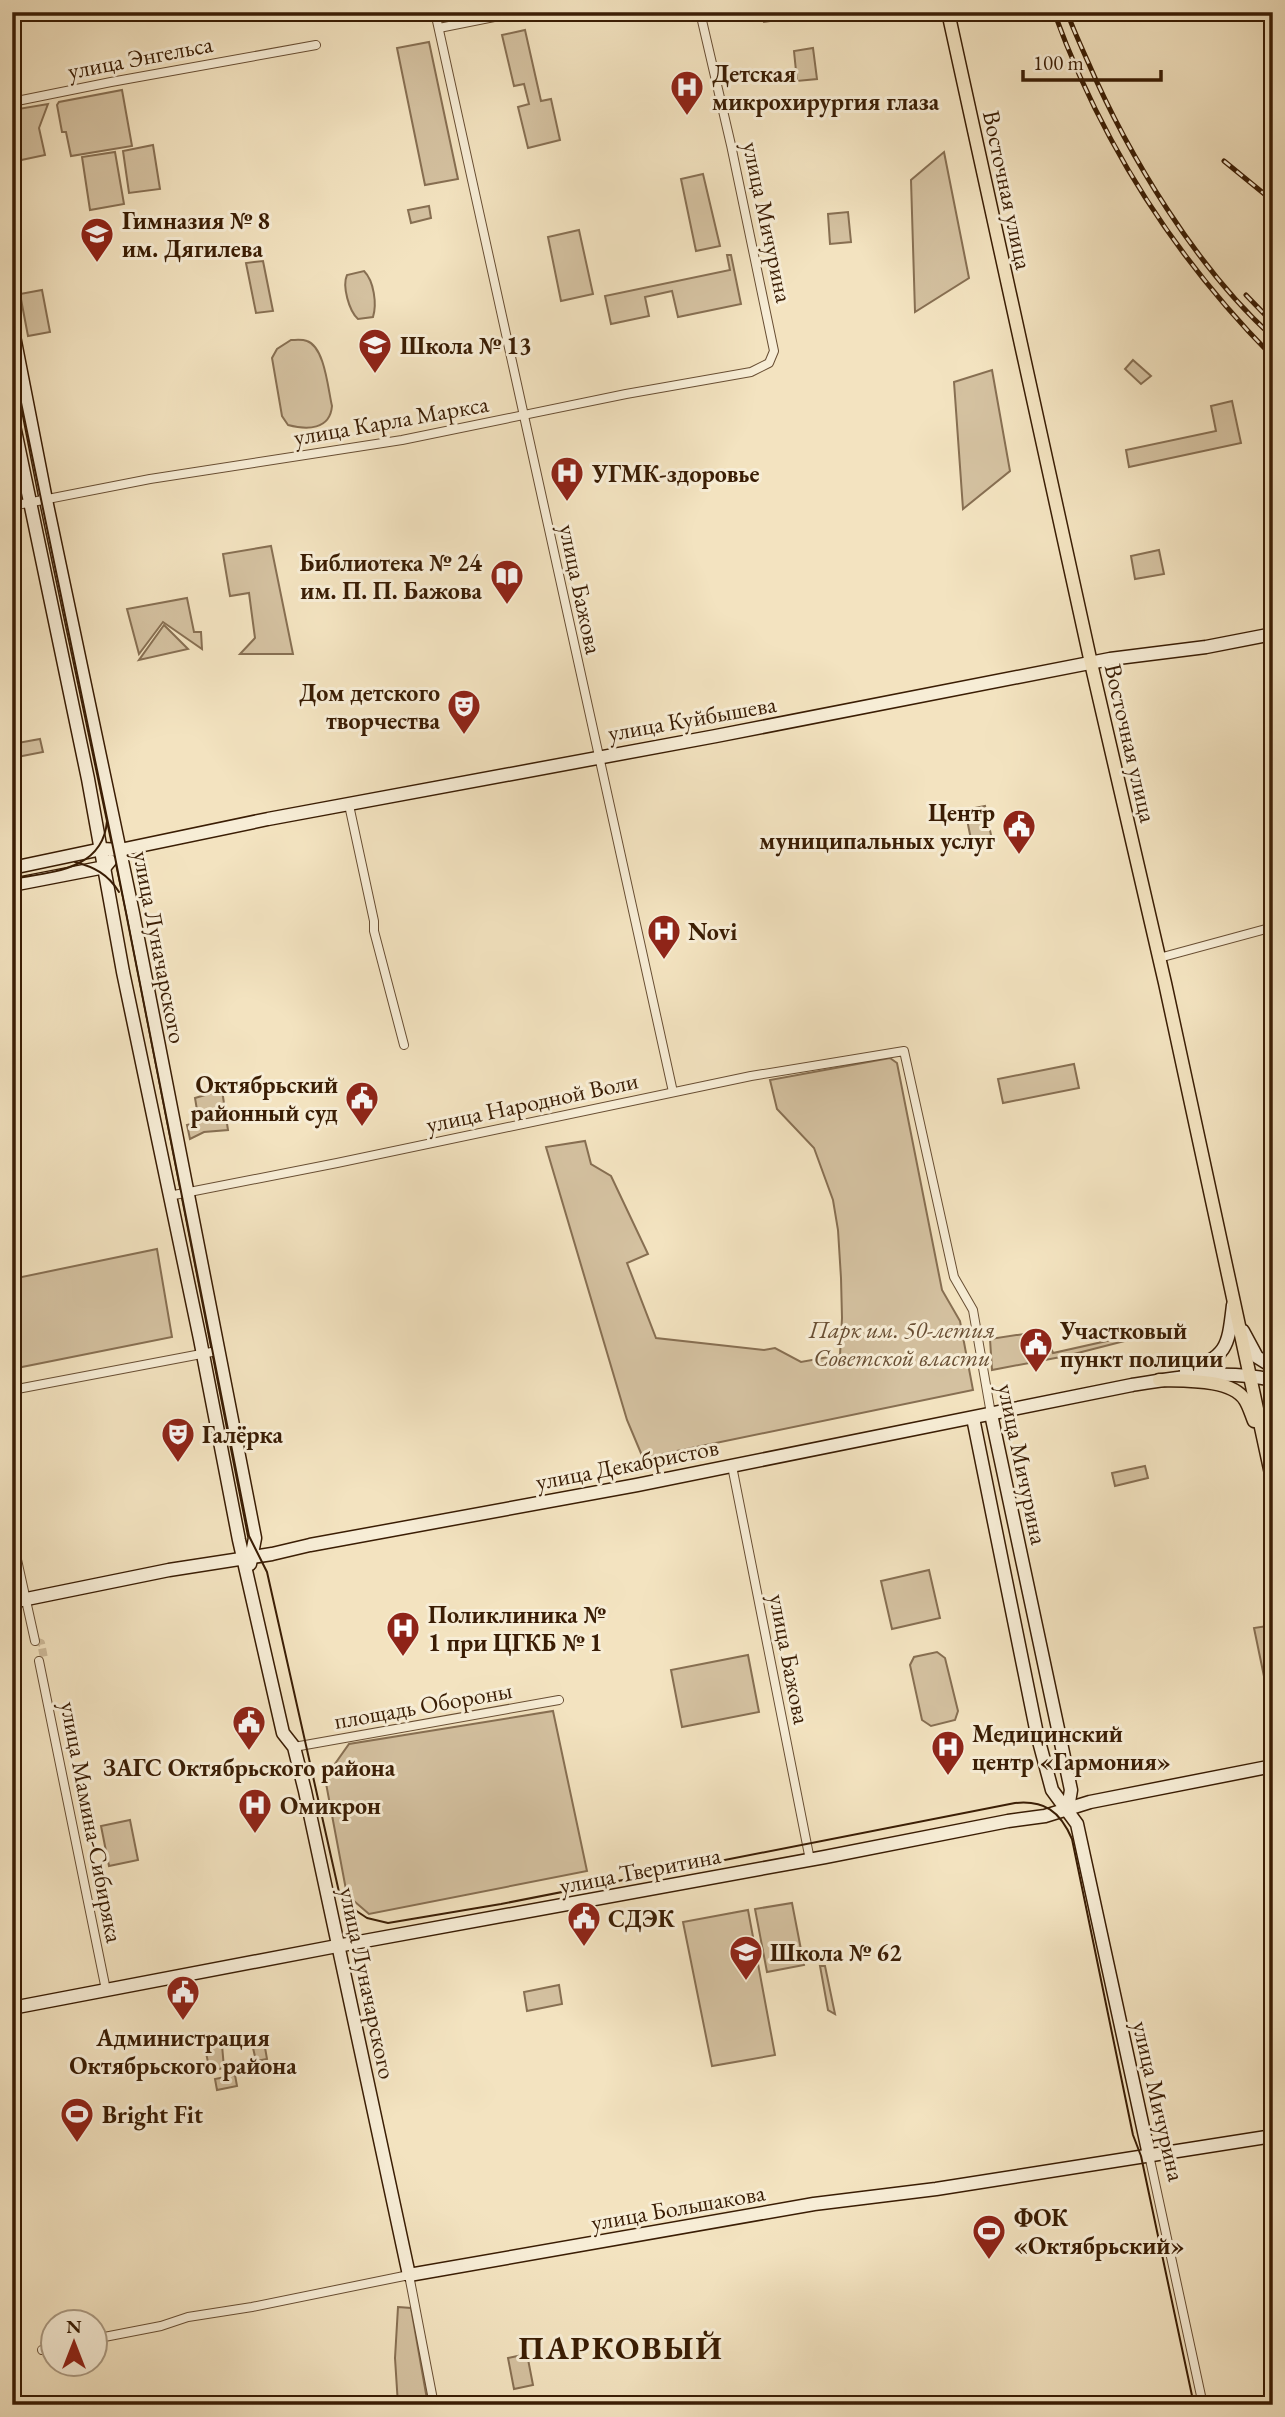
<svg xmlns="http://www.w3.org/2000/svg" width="1285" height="2417" viewBox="0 0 1285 2417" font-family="'EB Garamond',serif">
<rect width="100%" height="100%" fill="#f3e3c0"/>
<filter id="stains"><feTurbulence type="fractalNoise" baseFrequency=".00286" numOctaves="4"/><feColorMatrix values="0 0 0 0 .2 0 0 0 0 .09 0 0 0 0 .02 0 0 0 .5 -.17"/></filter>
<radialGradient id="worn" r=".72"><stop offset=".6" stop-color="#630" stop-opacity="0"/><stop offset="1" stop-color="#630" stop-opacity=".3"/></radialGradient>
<g fill="#d4c1a0" stroke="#876f52" stroke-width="2">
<path d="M762 12H821V14L764 22Z"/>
<path d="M525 30 541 101 551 99 560 140 528 148 518 107 529 104 524 84 514 86 502 35Z"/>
<path d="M429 42 458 179 425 185 397 48Z"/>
<path d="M813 48 817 79 797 81 794 51Z"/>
<path d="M122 90 132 146 71 156 66 132H62L57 105 59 102Z"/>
<path d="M48 104 39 128 45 155 12 162V110Z"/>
<path d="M153 145 160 189 129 193 123 151Z"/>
<path d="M115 152 124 204 90 210 82 157Z"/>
<path d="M944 152 969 278 915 312 911 180Z"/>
<path d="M703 174 720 246 696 251 681 179Z"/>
<path d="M429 206 431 218 411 223 408 210Z"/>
<path d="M848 212 851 242 830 244 828 214Z"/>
<path d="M579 230 593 294 561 301 548 237Z"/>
<path d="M727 255H731L741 304 678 317 672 291 645 297 649 316 611 324 605 296 730 270Z"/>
<path d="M263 261 273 311 256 313 246 263Z"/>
<path d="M364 271C374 281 377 304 373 317L358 319C349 311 342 286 347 275Z"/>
<path d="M42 290 50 332 28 336 20 294Z"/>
<path d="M291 340C296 340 302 339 307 341 325 347 328 390 332 406 330 430 307 430 288 425L282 416 272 358 277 349Z"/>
<path d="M1133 360 1151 376 1141 384 1125 369Z"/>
<path d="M992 370 1010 471 963 509 954 382Z"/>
<path d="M1232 401 1241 443 1129 467 1126 450 1216 431 1211 406Z"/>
<path d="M271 546 293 654H240L255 638 249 593 230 596 223 554Z"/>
<path d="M1159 550 1164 574 1135 579 1131 556Z"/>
<path d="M187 598 194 632H201L202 649 163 622 139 654 127 609Z"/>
<path d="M164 625 188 649 139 660Z"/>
<path d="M40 739 43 752 12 758V744Z"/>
<path d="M985 806 992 840 972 844 965 810Z"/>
<path d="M890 1058 897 1063 942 1290 960 1321 973 1390 643 1458 627 1420 546 1147 585 1141 591 1164 611 1176 648 1254 627 1263 656 1338 764 1350 775 1348 801 1362 840 1355 842 1318 841 1278 838 1230 833 1200 814 1148 777 1109 770 1080Z"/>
<path d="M1074 1064 1079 1088 1003 1103 998 1079Z"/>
<path d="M222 1090 228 1130 204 1132 190 1139 187 1125 199 1122 195 1098Z"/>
<path d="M157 1249 172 1337 12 1369V1279Z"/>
<path d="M1044 1331 1053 1353 1147 1332 1148 1335 1066 1356 992 1370 990 1339Z"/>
<path d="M1145 1466 1148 1478 1115 1486 1112 1473Z"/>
<path d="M929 1570 940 1618 892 1629 881 1581Z"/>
<path d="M1273 1625V1720L1254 1628Z"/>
<path d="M937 1652 945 1658 958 1711 955 1720 931 1726 922 1720 910 1665 914 1657Z"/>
<path d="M748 1655 759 1712 682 1727 671 1670Z"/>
<path d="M553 1711 587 1871 369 1914 347 1895 325 1778 349 1744Z"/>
<path d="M130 1820 138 1860 109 1866 101 1826Z"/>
<path d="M792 1903 804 1965 767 1972 755 1909Z"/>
<path d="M748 1910 775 2055 712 2066 683 1922Z"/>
<path d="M820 1966H825L835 2014 828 2010Z"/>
<path d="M559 1985 562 2004 527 2011 524 1992Z"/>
<path d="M263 2036 267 2059 256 2061 251 2039Z"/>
<path d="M222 2045 224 2068 213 2070 212 2066 209 2067 205 2048Z"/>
<path d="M235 2075 237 2086 217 2090 215 2079Z"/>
<path d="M398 2307 411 2308 428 2405H398L395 2358Z"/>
<path d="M12 2350 19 2357 16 2390 22 2405H12Z"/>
<path d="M527 2354 533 2385 514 2389 508 2358Z"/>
</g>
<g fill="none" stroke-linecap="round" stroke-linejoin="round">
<path stroke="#cebb9a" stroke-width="8" stroke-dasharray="8 4" stroke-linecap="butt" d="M35 1641 41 1643 44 1658 39 1661"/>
<defs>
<g id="street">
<path d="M435 12 673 1092"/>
<path d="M439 28 520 12"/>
<path d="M12 102 111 82 316 45"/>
<path d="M12 506 150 479 402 440 626 394 751 372 769 363 774 351 731 145 700 12"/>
<path d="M349 805 374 921V931L404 1045"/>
<path d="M1159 958 1273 927"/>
<path d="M169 1196 337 1163 751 1076 904 1051 954 1277 973 1310 991 1414"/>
<path d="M12 1390 217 1351"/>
<path d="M732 1466 810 1860"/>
<path d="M12 1537 35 1641"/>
<path d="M39 1661 106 1990"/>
<path d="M294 1747 559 1700"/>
<path d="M1149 2155 1203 2405"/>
<path d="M94 2339 161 2326 188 2317 252 2307 409 2275 434 2405"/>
<path d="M42 2350 52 2348"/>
</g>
<g id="secondary">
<path d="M12 326 46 500 133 913 255 1538 250 1564"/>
<path d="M12 416 88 779 123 972 200 1339 239 1540 283 1733 294 1747 305 1791 409 2275 814 2204 936 2189 1273 2136"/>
<path d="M12 868 102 849 120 850 268 819 716 736 1110 659 1206 647 1273 634"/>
<path d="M12 885 105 867 110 861"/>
<path d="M1243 1331 1257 1357 1273 1367"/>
<path d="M1186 1371C1228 1356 1228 1347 1233 1305"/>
<path d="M991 1414 1071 1790 1068 1808"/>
<path d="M973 1418 1037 1734 1052 1790 1077 1824 1149 2155"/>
<path d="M12 1602 169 1570 272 1554 310 1545 637 1485 1132 1385C1180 1377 1225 1369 1273 1380"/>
<path d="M12 2008 337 1946 825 1857 1008 1821 1045 1816 1090 1802 1273 1766"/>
</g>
<g id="primary">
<path d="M948 12 1091 663 1165 983 1273 1483"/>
<path d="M1159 1380C1183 1381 1231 1378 1245 1400 1249 1406 1251 1414 1254 1421"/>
<path d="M1266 1429 1269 1407 1273 1402"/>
</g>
</defs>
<use href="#street" stroke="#684e33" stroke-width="10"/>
<use href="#secondary" stroke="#3a1d04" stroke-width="15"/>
<use href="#primary" stroke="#3a1d04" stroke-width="15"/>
<use href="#street" stroke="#f7edd6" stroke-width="8"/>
<use href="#secondary" stroke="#f7edd6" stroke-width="12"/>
<use href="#primary" stroke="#f3e3c0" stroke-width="12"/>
<g stroke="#3a1d04" stroke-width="2">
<path d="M12 359 114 852 249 1536 267 1572 339 1892 352 1908 367 1918 388 1923 501 1904 1015 1803C1044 1800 1060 1811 1072 1839L1133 2135 1141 2156 1194 2405"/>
<path d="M75 862C94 867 108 874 119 892"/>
<path d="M12 879C50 872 103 871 107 821"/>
</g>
<defs>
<g id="rail">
<path d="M1054 12C1101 142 1176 259 1273 357"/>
<path d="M1067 12C1073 29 1081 46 1088 62 1128 155 1197 269 1273 337"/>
<path d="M1224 161 1273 201"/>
<path d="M1246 295 1273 323"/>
</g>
</defs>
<use href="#rail" stroke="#3a1d04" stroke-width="5"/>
<use href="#rail" stroke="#f7edd6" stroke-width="2.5" stroke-dasharray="8" stroke-linecap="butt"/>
</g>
<defs>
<symbol id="hospital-pin" viewBox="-11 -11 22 30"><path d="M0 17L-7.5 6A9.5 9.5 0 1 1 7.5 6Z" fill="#8f2418" stroke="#f7edd6"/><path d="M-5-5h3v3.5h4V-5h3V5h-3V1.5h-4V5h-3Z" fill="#fff"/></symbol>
<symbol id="school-pin" viewBox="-11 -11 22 30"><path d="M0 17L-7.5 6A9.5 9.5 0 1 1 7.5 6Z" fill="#8f2418" stroke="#f7edd6"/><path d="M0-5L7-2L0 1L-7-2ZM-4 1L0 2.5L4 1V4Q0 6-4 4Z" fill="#fff"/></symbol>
<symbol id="library-pin" viewBox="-11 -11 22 30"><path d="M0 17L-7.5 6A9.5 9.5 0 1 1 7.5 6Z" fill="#8f2418" stroke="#f7edd6"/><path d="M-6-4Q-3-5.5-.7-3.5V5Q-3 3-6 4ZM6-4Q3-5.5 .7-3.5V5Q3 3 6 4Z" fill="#fff"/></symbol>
<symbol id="theatre-pin" viewBox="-11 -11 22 30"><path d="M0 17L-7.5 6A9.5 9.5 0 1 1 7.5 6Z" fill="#8f2418" stroke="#f7edd6"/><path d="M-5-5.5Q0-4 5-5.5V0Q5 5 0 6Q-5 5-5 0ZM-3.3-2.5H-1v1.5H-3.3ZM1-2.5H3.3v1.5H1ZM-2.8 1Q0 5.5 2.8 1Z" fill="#fff"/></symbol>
<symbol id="civic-pin" viewBox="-11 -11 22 30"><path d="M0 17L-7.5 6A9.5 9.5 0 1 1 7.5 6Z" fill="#8f2418" stroke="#f7edd6"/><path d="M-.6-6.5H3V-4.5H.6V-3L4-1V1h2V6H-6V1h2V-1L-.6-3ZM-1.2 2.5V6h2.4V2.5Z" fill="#fff"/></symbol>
<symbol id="stadium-pin" viewBox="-11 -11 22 30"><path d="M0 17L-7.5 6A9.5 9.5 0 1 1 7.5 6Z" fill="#8f2418" stroke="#f7edd6"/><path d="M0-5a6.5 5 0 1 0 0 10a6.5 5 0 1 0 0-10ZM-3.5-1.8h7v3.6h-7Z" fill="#fff"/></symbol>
</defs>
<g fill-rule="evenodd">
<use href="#hospital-pin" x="668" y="68" width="38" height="52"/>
<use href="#school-pin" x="78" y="215" width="38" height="52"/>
<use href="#school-pin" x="356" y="326" width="38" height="52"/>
<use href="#hospital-pin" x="548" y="454" width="38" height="52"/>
<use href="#library-pin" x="488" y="557" width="38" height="52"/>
<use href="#theatre-pin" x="445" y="687" width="38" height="52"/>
<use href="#civic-pin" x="1000" y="807" width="38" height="52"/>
<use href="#hospital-pin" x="645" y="912" width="38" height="52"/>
<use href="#civic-pin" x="343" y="1079" width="38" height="52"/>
<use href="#civic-pin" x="1017" y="1325" width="38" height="52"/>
<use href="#theatre-pin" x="159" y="1415" width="38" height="52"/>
<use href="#hospital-pin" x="384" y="1609" width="38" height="52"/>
<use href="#civic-pin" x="230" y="1703" width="38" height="52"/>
<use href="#hospital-pin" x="929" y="1728" width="38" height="52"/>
<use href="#hospital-pin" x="236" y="1786" width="38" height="52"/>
<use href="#civic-pin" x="565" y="1899" width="38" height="52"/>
<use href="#school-pin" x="727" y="1933" width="38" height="52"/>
<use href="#civic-pin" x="164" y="1973" width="38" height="52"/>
<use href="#stadium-pin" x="58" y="2095" width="38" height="52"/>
<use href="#stadium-pin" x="970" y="2212" width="38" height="52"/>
</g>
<g text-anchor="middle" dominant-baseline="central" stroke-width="6" stroke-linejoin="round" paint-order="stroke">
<g font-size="24" fill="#3a1d04" stroke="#f7edd6">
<text transform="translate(140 57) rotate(-11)">улица Энгельса</text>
<text transform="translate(1008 190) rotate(78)">Восточная улица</text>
<text transform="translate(768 222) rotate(78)">улица Мичурина</text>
<text transform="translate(391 420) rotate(-10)">улица Карла Маркса</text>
<text transform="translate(581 589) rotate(78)">улица Бажова</text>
<text transform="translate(692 718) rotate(-10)">улица Куйбышева</text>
<text transform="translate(1131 743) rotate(77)">Восточная улица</text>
<text transform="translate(160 947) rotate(79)">улица Луначарского</text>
<text transform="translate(532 1102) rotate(-12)">улица Народной Воли</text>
<text transform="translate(627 1464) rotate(-11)">улица Декабристов</text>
<text transform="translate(1023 1464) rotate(78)">улица Мичурина</text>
<text transform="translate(790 1659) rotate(79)">улица Бажова</text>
<text transform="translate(423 1705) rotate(-10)">площадь Обороны</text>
<text transform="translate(92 1822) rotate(79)">улица Мамина-Сибиряка</text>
<text transform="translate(640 1870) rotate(-11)">улица Тверитина</text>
<text transform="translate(368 1983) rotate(78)">улица Луначарского</text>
<text transform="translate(1159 2101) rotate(77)">улица Мичурина</text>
<text transform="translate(678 2207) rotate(-10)">улица Большакова</text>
</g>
<g font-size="24" font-weight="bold" fill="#3a1d04" stroke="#f7edd6" text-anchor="start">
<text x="712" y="73">Детская<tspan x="712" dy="28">микрохирургия глаза</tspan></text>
<text x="122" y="220">Гимназия № 8<tspan x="122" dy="28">им. Дягилева</tspan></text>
<text x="400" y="345">Школа № 13</text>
<text x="592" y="473">УГМК-здоровье</text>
<text x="482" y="562" text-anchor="end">Библиотека № 24<tspan x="482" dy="28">им. П. П. Бажова</tspan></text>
<text x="440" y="692" text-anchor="end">Дом детского<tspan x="440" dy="28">творчества</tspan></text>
<text x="995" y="812" text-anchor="end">Центр<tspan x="995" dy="28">муниципальных услуг</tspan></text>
<text x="688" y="931">Novi</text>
<text x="338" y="1084" text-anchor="end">Октябрьский<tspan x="338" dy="28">районный суд</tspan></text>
<text x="1060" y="1330">Участковый<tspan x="1060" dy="28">пункт полиции</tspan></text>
<text x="202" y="1434">Галёрка</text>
<text x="428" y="1614">Поликлиника №<tspan x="428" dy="28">1 при ЦГКБ № 1</tspan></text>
<text x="972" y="1733">Медицинский<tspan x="972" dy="28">центр «Гармония»</tspan></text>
<text x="249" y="1767" text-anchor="middle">ЗАГС Октябрьского района</text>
<text x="280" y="1805">Омикрон</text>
<text x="608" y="1918">СДЭК</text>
<text x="770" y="1952">Школа № 62</text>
<text x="183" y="2037" text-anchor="middle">Администрация<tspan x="183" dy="28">Октябрьского района</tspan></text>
<text x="102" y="2114">Bright Fit</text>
<text x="1014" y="2217">ФОК<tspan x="1014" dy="28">«Октябрьский»</tspan></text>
</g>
<g font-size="24" font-style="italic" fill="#684e33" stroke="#f7edd6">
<text x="902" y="1329">Парк им. 50-летия<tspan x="902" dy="28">Советской власти</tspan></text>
</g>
<g font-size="32" font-weight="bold" letter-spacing="2" fill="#3a1d04" stroke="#f7edd6">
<text x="621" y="2348">ПАРКОВЫЙ</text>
</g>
</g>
<rect width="1285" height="2417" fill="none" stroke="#f3e3c0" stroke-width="42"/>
<rect x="14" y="14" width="1257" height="2389" fill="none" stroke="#3a1d04" stroke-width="3.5"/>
<rect x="21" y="21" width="1243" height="2375" fill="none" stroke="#3a1d04" stroke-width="2"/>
<g transform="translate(74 2343)"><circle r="33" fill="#f7edd6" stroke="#ab9a82" stroke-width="2"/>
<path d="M0-5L12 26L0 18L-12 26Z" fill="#8f2418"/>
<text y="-10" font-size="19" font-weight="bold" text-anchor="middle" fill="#3a1d04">N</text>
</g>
<path d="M1023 70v10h138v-10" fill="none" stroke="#3a1d04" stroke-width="3.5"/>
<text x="1033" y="70" font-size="21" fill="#3a1d04" stroke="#f7edd6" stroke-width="5" paint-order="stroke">100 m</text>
<rect width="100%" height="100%" filter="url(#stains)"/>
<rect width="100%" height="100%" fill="url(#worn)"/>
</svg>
